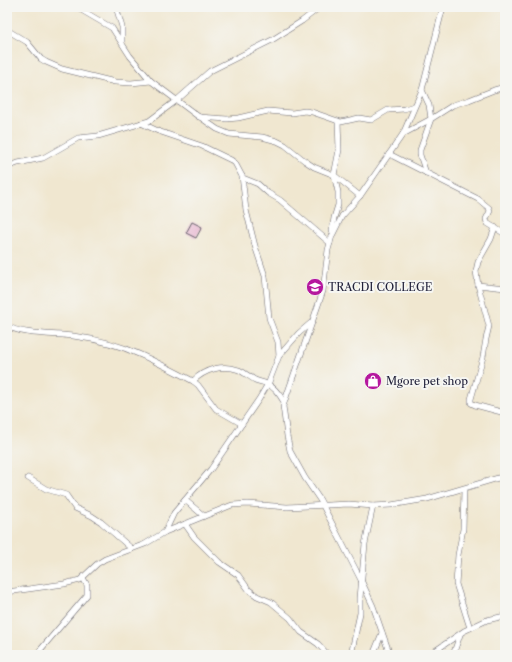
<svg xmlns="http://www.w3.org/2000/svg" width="512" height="662" viewBox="0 0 512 662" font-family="'Libre Caslon Text',serif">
<rect width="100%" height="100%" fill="#f6f6f2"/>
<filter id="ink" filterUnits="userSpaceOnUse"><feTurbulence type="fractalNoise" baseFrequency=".025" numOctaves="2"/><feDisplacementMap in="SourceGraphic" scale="8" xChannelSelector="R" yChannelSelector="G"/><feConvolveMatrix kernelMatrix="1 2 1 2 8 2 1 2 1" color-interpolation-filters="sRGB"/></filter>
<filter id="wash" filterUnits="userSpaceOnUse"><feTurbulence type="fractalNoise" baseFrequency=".012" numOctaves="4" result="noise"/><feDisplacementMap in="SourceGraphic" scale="16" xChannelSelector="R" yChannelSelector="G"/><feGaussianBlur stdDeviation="0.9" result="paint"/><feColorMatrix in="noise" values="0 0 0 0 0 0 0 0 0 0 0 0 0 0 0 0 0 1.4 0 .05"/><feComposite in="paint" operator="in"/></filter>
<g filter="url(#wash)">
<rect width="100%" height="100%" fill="#f0e7d0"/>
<g id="blocks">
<path fill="#e3a2c6" d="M192 222 202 227 196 238 186 233Z"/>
</g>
</g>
<g filter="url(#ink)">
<use href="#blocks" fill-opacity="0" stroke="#6a676f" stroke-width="1"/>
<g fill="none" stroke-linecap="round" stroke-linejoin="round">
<defs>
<g id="street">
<path d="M79 7 83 11 112 28 130 56 151 81 199 117 227 119 238 118 268 111 292 113 305 111 312 112 341 122 359 118 371 120 388 110 404 109 414 106"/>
<path d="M116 7 122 27V43"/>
<path d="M7 30 27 42 41 59 46 62 62 69 115 82 131 83 151 81"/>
<path d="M422 90 429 105 431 119 420 150V155L426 173"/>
<path d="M200 117 217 129 229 134 262 137 277 141 285 145 305 161 314 167 334 175 360 196"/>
<path d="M141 123 158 131 202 146 231 160 235 163 243 178 258 184 268 193 280 200 330 243"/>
<path d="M403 134 431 119 453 105 469 100 494 90 505 87"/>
<path d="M389 154 478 199 489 208 490 211 486 219 487 223 505 234"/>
<path d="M7 167 18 163 43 158 78 138 98 136 149 121 177 100 210 71 272 40 302 21 320 7"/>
<path d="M495 227 491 239 478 262 476 271 478 285 489 326 486 339 483 357 471 399V403L475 405 505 413"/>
<path d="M332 231 334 218 338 205V192L334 175 339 150 338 121"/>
<path d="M478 285 505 288"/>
<path d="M7 325C17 335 58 334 73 336 96 339 120 345 141 355 159 363 176 372 193 381L198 385 216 409 242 424"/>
<path d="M279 356 299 333 312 322"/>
<path d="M193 381C205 369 223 364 239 370 245 373 250 377 255 380 259 382 264 382 267 384 275 387 280 395 284 402"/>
<path d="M503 413 505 403"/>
<path d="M28 478 46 489 66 495 75 508 92 516 101 522 132 549"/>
<path d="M464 489 463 529 458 555 456 584 470 628"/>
<path d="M185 500 204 516"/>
<path d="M185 524 194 537 219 562 238 575 249 590 257 596 271 602 290 618 301 632 318 644 328 655"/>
<path d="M165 532 174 513 211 469 259 399 269 382 279 356 278 342 269 318 265 276 255 246 246 210 242 176"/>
<path d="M7 592 64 584 80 580 97 564 105 559 145 544 165 532 232 505 248 504 287 507 349 504 373 506 391 505 427 499 505 476"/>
<path d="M36 655 87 595V585L83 578"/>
<path d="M351 655 360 613V598L365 544 373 506"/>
<path d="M373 655 382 633"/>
<path d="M390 655 373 606 361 580 320 500 305 478 290 451 287 436 283 406 323 291 328 250 332 236 342 216 360 196 403 134 422 90 443 7"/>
<path d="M429 655 464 631 487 620 505 616"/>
<path d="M453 655 460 635"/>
</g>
</defs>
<use href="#street" stroke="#6a676f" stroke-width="6"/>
<use href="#street" stroke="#fff" stroke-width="5"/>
</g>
</g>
<defs>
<symbol id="university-disc" viewBox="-11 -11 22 22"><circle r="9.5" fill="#b5179e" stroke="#f6f6f2"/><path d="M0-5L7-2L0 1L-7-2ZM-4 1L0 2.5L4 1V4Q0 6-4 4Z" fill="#fff"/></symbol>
<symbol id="shop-disc" viewBox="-11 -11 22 22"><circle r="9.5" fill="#b5179e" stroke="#f6f6f2"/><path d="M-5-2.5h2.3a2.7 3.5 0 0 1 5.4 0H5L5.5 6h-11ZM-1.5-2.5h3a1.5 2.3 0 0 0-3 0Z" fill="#fff"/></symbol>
</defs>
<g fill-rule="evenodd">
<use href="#university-disc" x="305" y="277" width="20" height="20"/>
<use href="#shop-disc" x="363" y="371" width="20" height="20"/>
</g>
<g text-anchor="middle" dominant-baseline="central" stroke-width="4" stroke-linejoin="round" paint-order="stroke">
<g font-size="11" fill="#22223b" stroke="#f6f6f2" text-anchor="start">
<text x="328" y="287">TRACDI COLLEGE</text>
<text x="386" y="381">Mgore pet shop</text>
</g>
</g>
<rect width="512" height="662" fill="none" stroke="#f6f6f2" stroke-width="24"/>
</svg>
